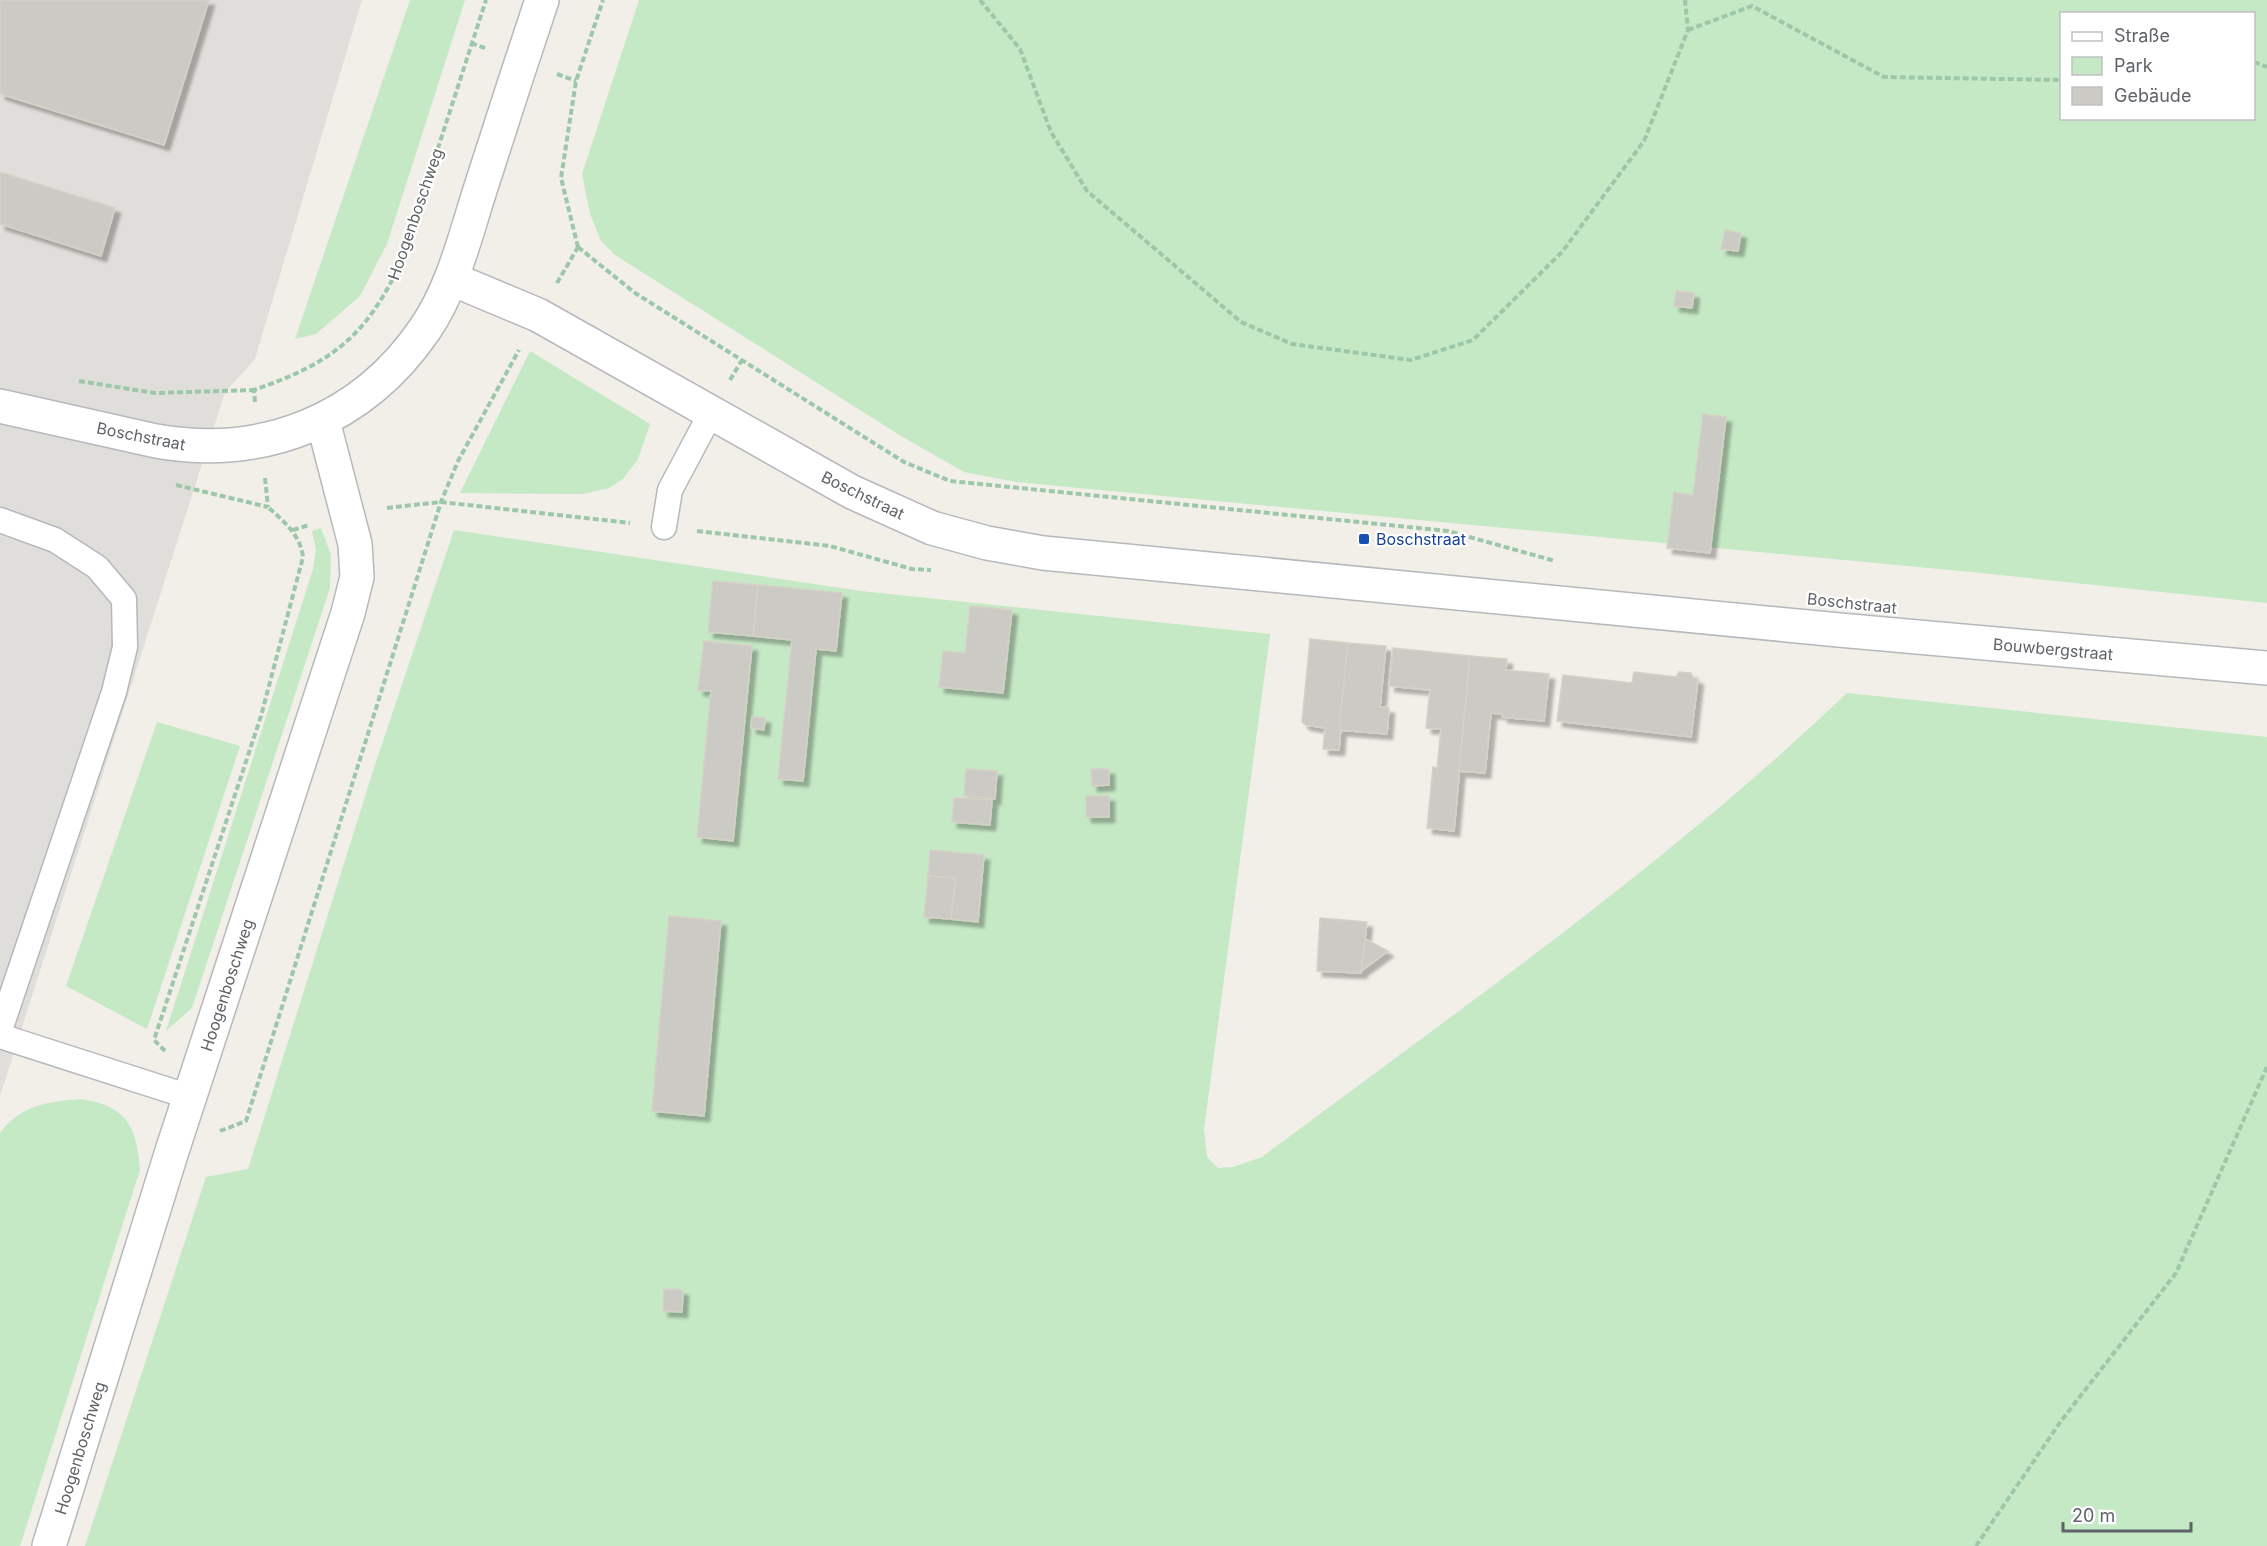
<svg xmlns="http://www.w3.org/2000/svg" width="2267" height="1546" viewBox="0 0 2267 1546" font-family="Inter,sans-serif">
<defs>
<filter id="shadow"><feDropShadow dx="5.5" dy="5.5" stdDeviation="1.5" flood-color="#0004"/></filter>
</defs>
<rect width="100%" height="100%" fill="#f1efe8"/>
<path fill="#e0deda" d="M0 0H362L255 359 225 392 0 1096Z"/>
<g fill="#c5e8c5" fill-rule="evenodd">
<path d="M410 0H465L387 244 360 296 316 334 295 339Z"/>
<path d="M639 0H2267V603L1971 572 1016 482 964 472 901 436 615 255 601 241 590 214 582 174ZM2062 14H2254V118H2062Z"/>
<path d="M530 351 650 424 638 459 623 479 609 488 583 494 460 493Z"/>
<path d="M321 528 331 555 330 588 192 1008 166 1031 313 569 316 549 312 531Z"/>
<path d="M454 530 861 591 1270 634 1204 1129 1207 1157 1218 1168 1233 1167 1262 1157C1461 1008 1667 865 1847 693L2267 737V1546H85L206 1177 248 1169 373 771Z"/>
<path d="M157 722 240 746 147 1029 66 986Z"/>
<path d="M82 1099C128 1107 136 1126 140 1170L20 1546H0V1133C20 1105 50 1101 82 1099Z"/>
</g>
<g fill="#cccac5" stroke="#d6d1c6" stroke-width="1.5" filter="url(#shadow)">
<path d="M0 0H209L164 145 0 94Z"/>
<path d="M0 172 115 208 101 256 0 224Z"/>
<path d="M1725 230 1741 233 1738 251 1721 249Z"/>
<path d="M1676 291 1694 293 1692 308 1674 306Z"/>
<path d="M1703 414 1726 417 1710 553 1667 548 1674 492 1693 495Z"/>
<path d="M713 581 758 585 753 636 708 632Z"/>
<path d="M758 585 842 593 836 651 816 649 803 781 778 779 792 640 753 636Z"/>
<path d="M970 606 1012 610 1003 693 939 687 943 651 965 653Z"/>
<path d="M1310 639 1348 643 1339 750 1323 749 1325 728 1306 725 1302 722Z"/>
<path d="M704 641 752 646 733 841 697 837 711 691 698 690Z"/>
<path d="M1348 643 1386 646 1380 707 1389 708 1387 734 1339 730Z"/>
<path d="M1393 648 1470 656 1454 831 1427 828 1433 767 1437 768 1441 729 1426 728 1430 690 1389 686Z"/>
<path d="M1470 656 1507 659 1506 670 1549 674 1544 721 1502 717 1503 714 1491 713 1485 773 1459 771Z"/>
<path d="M1634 672 1676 677 1679 672 1691 673 1693 678 1698 679 1691 737 1557 721 1563 675 1632 683Z"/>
<path d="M752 717 765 718 764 730 751 728Z"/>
<path d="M966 769 997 771 995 799 964 796Z"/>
<path d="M1091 769H1109V785L1092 786Z"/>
<rect x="1086" y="796" width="23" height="21"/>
<path d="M954 798 992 800 990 825 952 822Z"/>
<path d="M930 850 984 855 978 922 951 919 955 878 928 876Z"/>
<path d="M928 876 955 878 951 919 924 917Z"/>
<path d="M669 916 721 921 704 1116 652 1111Z"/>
<path d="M1320 918 1367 922 1361 973 1317 971Z"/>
<path d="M1365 939 1388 951 1361 971Z"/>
<path d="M664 1289 683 1290 682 1312 663 1311Z"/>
</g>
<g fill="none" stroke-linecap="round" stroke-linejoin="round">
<defs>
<g id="service">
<path d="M0 520 55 540 97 567 124 599 125 647 114 692 0 1030"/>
<path d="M664 527 670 490 711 413"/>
<path d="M0 1036 190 1097"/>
</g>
<path id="minor" d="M49 1546 172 1151 348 613 357 577 355 544 323 421"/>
<g id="tertiary">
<path d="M452 279 538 315 852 492 932 528 987 543 1043 553 1839 630 2267 668"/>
<path d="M0 406 156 441C264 460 363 420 425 329 453 288 465 237 480 190 500 127 521 63 542 0"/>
</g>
</defs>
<use href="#service" stroke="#b5b8bc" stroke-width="27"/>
<use href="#minor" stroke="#b5b8bc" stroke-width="36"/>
<use href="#tertiary" stroke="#b5b8bc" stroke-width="36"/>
<g stroke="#9cc7a9" stroke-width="4" stroke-dasharray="6 3" stroke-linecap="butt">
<path d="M980 0 1020 49 1051 132 1087 191 1241 322 1292 344 1411 360 1473 340 1562 252 1644 141 1688 30 1685 0"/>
<path d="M1688 30 1752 6 1884 77 2062 80"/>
<path d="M471 43 485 48"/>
<path d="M2254 62 2267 67"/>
<path d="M557 74 576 81"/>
<path d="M578 247 635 293 904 462 950 481 1448 531 1555 561"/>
<path d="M578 247 561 178 576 81 603 0"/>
<path d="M557 283 578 247"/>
<path d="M730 380 742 360"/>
<path d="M79 381 155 393 254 390"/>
<path d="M255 402 254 390C332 363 366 337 401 262L486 0"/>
<path d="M265 478 268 507"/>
<path d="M176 485 268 507"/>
<path d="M387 508 441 502 630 523"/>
<path d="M293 530 309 525"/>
<path d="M697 531 830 546 912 569 931 570"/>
<path d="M165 1051 154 1040 261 716 303 557C300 534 284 522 268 507"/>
<path d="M220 1131 246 1121 441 502 458 461 519 350"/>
<path d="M1976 1546 2061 1421 2176 1273 2267 1067"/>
</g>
<use href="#service" stroke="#fff" stroke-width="24"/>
<use href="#minor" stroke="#fff" stroke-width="33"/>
<use href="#tertiary" stroke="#fff" stroke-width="33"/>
</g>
<rect fill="#1a4fb4" stroke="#fff" stroke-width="2" x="1358" y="533" width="12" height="12" rx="3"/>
<g text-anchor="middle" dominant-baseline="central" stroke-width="4.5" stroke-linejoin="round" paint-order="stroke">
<g font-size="16" fill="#5f6368" stroke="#fff">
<text transform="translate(415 214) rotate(-71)">Hoogenboschweg</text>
<text transform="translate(141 436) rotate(11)">Boschstraat</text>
<text transform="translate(863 495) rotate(26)">Boschstraat</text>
<text transform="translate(1852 603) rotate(6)">Boschstraat</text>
<text transform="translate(2053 649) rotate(5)">Bouwbergstraat</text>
<text transform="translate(227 985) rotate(-72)">Hoogenboschweg</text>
<text transform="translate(80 1448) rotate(-73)">Hoogenboschweg</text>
</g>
<g font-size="16" fill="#164399" stroke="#fff" text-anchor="start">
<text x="1376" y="539">Boschstraat</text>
</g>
</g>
<rect x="2060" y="12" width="195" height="108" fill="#ffffff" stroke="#bfc1c3" stroke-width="1.5"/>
<rect x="2072" y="32" width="30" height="9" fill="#ffffff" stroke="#bfc1c3" stroke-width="1.5"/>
<text x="2114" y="42" font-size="18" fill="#5f6368">Straße</text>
<rect x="2072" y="57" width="30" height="18" fill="#c5e8c5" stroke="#bfc1c3" stroke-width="1.5"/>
<text x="2114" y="72" font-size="18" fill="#5f6368">Park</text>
<rect x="2072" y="87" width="30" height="18" fill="#cccac5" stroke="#bfc1c3" stroke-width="1.5"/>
<text x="2114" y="102" font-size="18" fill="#5f6368">Gebäude</text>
<path d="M2063 1522v9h128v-9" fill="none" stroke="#5f6368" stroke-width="3"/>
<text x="2072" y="1522" font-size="18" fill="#5f6368" stroke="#ffffff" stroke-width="4.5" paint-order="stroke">20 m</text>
</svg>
